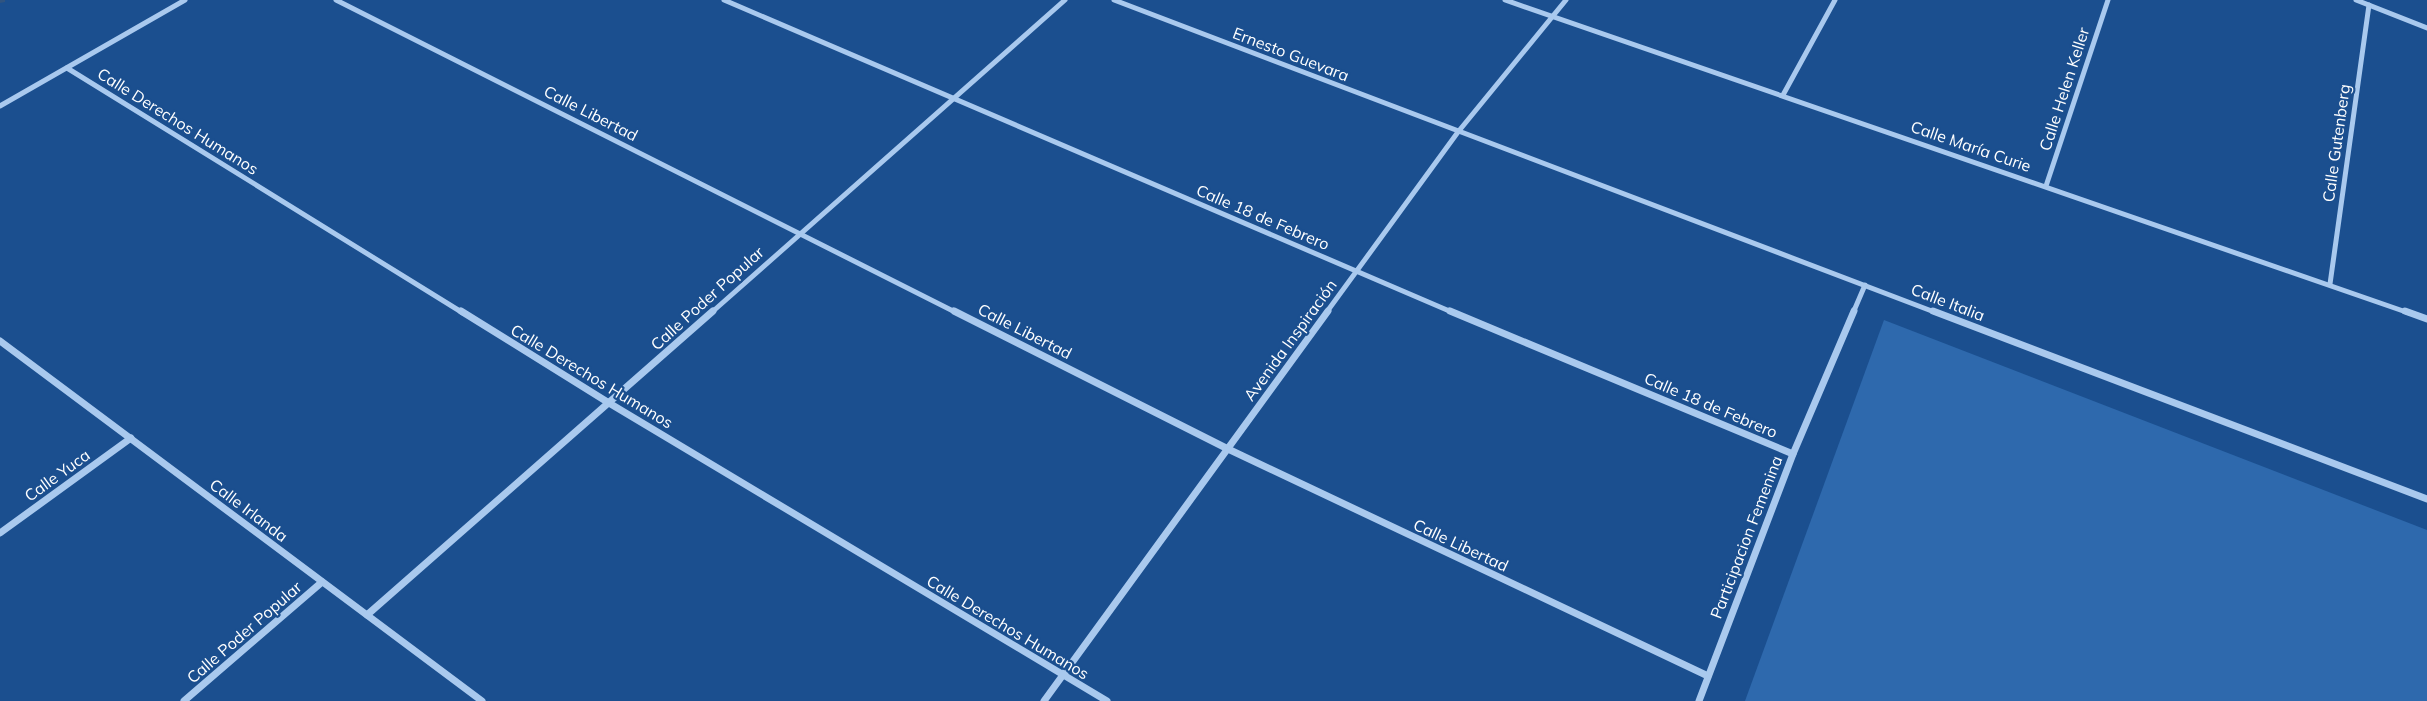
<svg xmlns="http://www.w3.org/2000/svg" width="2427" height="701" viewBox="0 0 2427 701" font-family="Mulish,sans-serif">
<rect width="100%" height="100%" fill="#1b4f8f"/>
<path fill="#2e69ad" d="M1884 320 2427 530V701H1745Z"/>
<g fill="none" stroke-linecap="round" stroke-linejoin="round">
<g stroke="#a9c9ee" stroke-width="5">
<path d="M336 0 957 313"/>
<path d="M724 0 1454 313"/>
<path d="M1114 0 1937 313"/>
<path d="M1505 0 2409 313"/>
<path d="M2356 0 2427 28"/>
<path d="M67 68 463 313"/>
<path d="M1783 95 1835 0"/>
<path d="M0 106 185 0"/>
<path d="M2046 186 2108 0"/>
<path d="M2330 284 2369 5"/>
<path d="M711 313 1065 0"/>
<path d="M1326 313 1458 132 1566 0"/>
<path d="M1853 313 1865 285"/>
</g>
<g stroke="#a9c9ee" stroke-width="7">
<path d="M461 311 609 403 1107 701"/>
<path d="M954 311 1228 449 1708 676"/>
<path d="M1450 311 1793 454"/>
<path d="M1933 311 2427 499"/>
<path d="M2405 311 2427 319"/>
<path d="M0 341 482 701"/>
<path d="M0 533 131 438"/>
<path d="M367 615 713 311"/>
<path d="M184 701 322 582"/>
<path d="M1044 701 1328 311"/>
<path d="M1699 701 1793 454 1854 311"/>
</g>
</g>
<path fill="#305480" d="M0 0H5V2L0 3Z"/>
<g text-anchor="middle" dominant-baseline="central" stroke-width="4.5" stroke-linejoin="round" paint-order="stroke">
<g font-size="16" fill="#fff" stroke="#1b4f8f">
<text transform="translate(1291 54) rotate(21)">Ernesto Guevara</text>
<text transform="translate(2064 89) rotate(-72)">Calle Helen Keller</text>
<text transform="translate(591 113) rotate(27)">Calle Libertad</text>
<text transform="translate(178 121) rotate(32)">Calle Derechos Humanos</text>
<text transform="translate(2336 143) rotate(-82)">Calle Gutenberg</text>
<text transform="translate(1971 146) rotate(19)">Calle María Curie</text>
<text transform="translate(1263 217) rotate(23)">Calle 18 de Febrero</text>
<text transform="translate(707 298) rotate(-42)">Calle Poder Popular</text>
<text transform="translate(1948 302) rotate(21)">Calle Italia</text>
<text transform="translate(1025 331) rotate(27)">Calle Libertad</text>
<text transform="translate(1290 340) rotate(-54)">Avenida Inspiración</text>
<text transform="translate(592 376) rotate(31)">Calle Derechos Humanos</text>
<text transform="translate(1711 405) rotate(23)">Calle 18 de Febrero</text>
<text transform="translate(57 475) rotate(-36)">Calle Yuca</text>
<text transform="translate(249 510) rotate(37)">Calle Irlanda</text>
<text transform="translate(1746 537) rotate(-69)">Participacion Femenina</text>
<text transform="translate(1461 545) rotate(25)">Calle Libertad</text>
<text transform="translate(1008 627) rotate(31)">Calle Derechos Humanos</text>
<text transform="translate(244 632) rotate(-41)">Calle Poder Popular</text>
</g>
</g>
</svg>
